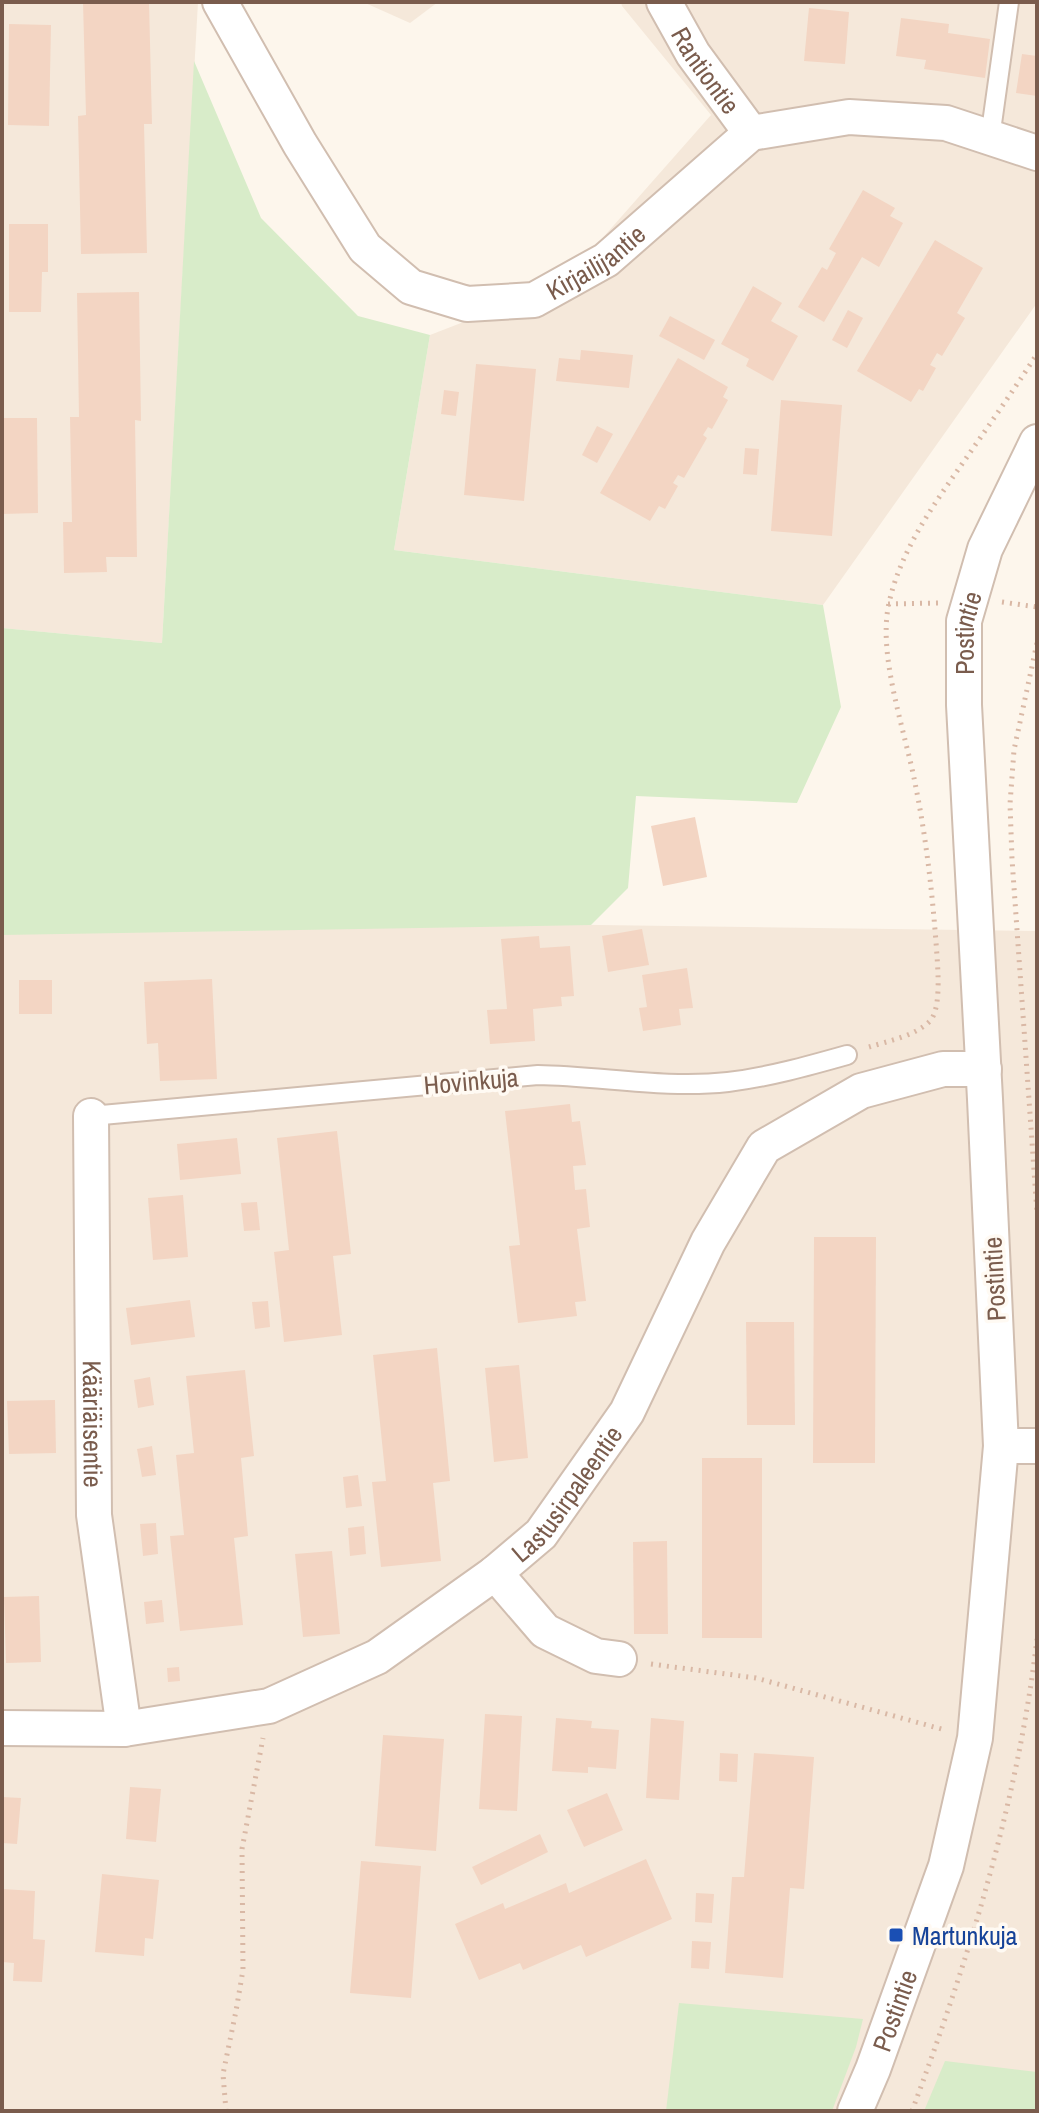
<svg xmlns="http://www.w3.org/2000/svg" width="1039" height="2113" viewBox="0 0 1039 2113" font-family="'Archivo Narrow',sans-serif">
<rect width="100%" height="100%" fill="#fdf6ec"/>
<g fill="#f5e8da">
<path d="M2 2H198L162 643 2 628Z"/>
<path d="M363 2H438L410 23Z"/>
<path d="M621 2H1037V303L823 605 394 550 430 335 562 284 711 115 622 6Z"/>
<path d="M385 922 1037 931V2111H2V931Z"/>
</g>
<g fill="#d8ecc9">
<path d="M194 61 261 218 358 316 430 335 394 550 823 605 841 707 797 803 636 796 628 888 591 925 2 935V628L162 643Z"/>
<path d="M679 2003 863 2019 856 2047 832 2111H666Z"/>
<path d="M945 2061 1037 2072V2111H924Z"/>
</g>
<g fill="#f3d5c3">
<path d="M83 2H149L152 124H144L147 253 81 254 78 116 86 115Z"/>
<path d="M809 8 849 12 845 64 804 61Z"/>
<path d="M901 18 949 24 948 33 990 39 985 78 924 69 926 60 896 56Z"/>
<path d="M9 24 51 25 49 126 8 125Z"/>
<path d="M1022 54 1037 56V96L1016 93Z"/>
<path d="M863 190 895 208 890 216 903 223 879 267 862 257 824 322 798 307 822 267 827 270 836 253 829 249Z"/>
<path d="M9 224H48V272H42L41 312H9Z"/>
<path d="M935 240 983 268 957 313 965 318 942 356 937 353 930 365 936 368 923 391 919 389 911 402 857 371Z"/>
<path d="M753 286 782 303 771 321 798 336 773 381 746 366 749 359 721 344Z"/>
<path d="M139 292 141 421 135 420 137 557H106L107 572 64 573 63 522H72L70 417H79L77 293Z"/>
<path d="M848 310 863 318 847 348 832 340Z"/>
<path d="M670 316 715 340 704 360 659 336Z"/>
<path d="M581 350 633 355 629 388 556 381 559 358 580 360Z"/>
<path d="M678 358 728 387 723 397 728 400 712 429 708 427 703 435 707 438 684 478 678 475 673 483 678 486 665 509 659 506 650 521 600 493Z"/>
<path d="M476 364 536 369 524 501 464 495Z"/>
<path d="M444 390 459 392 456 416 441 414Z"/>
<path d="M781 400 842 405 832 536 771 531Z"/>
<path d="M2 418H37L38 513 2 514Z"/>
<path d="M597 426 613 434 597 463 582 455Z"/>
<path d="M745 448 759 449 757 475 743 474Z"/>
<path d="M695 817 707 877 663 886 651 826Z"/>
<path d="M642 929 649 965 608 972 602 936Z"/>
<path d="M539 936 540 948 570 946 574 996 561 997 562 1006 533 1009 535 1041 490 1044 487 1010 507 1009 501 939Z"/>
<path d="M687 968 693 1008 679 1009 681 1025 643 1031 639 1008 647 1007 642 975Z"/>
<path d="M212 979 217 1079 160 1081 158 1043 147 1044 144 982Z"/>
<rect x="19" y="980" width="33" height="34"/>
<path d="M570 1104 572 1122 580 1121 586 1165 573 1166 575 1190 586 1189 590 1227 577 1229 586 1301 575 1302 577 1316 518 1323 509 1246 520 1245 505 1111Z"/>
<path d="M337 1131 351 1254 333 1256 342 1335 284 1342 274 1252 289 1250 277 1138Z"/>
<path d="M237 1138 241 1174 180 1180 177 1144Z"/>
<path d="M183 1195 188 1257 153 1260 148 1198Z"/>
<path d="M257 1202 260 1230 244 1231 241 1203Z"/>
<path d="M814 1237H876L875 1463H813Z"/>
<path d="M190 1300 195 1337 131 1345 126 1308Z"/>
<path d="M268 1301 270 1327 255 1329 252 1302Z"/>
<path d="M746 1322H794L795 1425H747Z"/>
<path d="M437 1348 450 1481 433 1483 441 1561 381 1567 372 1482 386 1481 373 1355Z"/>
<path d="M519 1365 528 1458 494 1462 485 1368Z"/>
<path d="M245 1370 254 1456 241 1458 248 1536 234 1538 243 1625 180 1631 170 1536 184 1535 176 1455 194 1453 186 1376Z"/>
<path d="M150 1377 154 1405 138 1408 134 1380Z"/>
<path d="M55 1400 56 1453 9 1454 7 1401Z"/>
<path d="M152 1446 156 1475 142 1477 137 1449Z"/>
<rect x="702" y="1458" width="60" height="180"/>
<path d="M358 1475 362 1506 346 1508 343 1477Z"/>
<path d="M156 1523 158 1554 143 1556 140 1524Z"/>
<path d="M364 1526 366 1554 350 1556 348 1528Z"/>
<path d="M667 1541 668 1634H634L633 1542Z"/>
<path d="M332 1551 340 1634 303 1637 295 1554Z"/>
<path d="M39 1596 41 1662 6 1663 4 1597Z"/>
<path d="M162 1600 164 1622 146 1624 144 1602Z"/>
<path d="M179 1667 180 1681 168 1682 167 1668Z"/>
<path d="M485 1714 522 1716 517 1811 479 1809Z"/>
<path d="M556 1718 592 1721 591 1728 619 1730 616 1769 588 1767V1773L552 1771Z"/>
<path d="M651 1718 684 1721 679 1800 646 1798Z"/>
<path d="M383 1735 444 1739 436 1851 375 1846Z"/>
<path d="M720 1753 738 1754 737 1782 719 1781Z"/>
<path d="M754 1753 814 1757 804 1889 790 1888 783 1978 725 1973 732 1877H744Z"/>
<path d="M130 1787 161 1789 156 1842 126 1839Z"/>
<path d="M607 1793 623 1830 584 1847 567 1810Z"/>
<path d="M2 1797 21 1798 17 1844 2 1843Z"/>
<path d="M540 1834 548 1852 481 1885 472 1867Z"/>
<path d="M646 1859 672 1919 586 1957 581 1945 523 1970 520 1963 479 1980 455 1924 503 1903 505 1909 566 1883 569 1893Z"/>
<path d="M361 1861 421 1866 411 1998 350 1993Z"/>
<path d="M102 1874 159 1880 153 1939 145 1938 144 1956 95 1952Z"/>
<path d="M2 1889 35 1891 33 1939 45 1940 42 1982 13 1981 14 1963 2 1962Z"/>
<path d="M696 1893 714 1894 712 1923 695 1922Z"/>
<path d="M692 1941 711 1942 709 1969 691 1968Z"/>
</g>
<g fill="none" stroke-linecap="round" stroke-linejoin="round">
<defs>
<g id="lane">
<path d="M990 138 1009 2"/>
<path d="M91 1116 538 1075C601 1076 665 1089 728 1082 769 1077 808 1066 847 1055"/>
</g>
<g id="street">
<path id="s1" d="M220 2 300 144 365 248 411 287 467 304 534 300 606 260 751 133 849 117 946 123 1037 153"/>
<path id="s2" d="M664 2 693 54 751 133"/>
<path id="s3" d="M91 1116 94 1515 124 1729"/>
<path d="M1001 1446H1037"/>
<path d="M495 1573 545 1631 596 1656 619 1659"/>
<path id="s4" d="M2 1728 124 1729 269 1706 377 1657 495 1573 541 1534 627 1412 708 1242 764 1147 861 1091 943 1069H984"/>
<path id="s5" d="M855 2111 873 2069 946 1866 975 1738 1001 1446 985 1099 964 705V621L985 549 1037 442"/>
</g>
</defs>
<use href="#lane" stroke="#d1beb0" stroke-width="22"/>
<use href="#street" stroke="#d1beb0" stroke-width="38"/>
<g stroke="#d9b8a5" stroke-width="5" stroke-dasharray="2 6" stroke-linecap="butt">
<path d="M1002 602 1037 607"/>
<path d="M888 604 938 603"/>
<path d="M1037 643 1014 750 1010 804 1012 859 1037 1213"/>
<path d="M869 1047C888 1041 915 1036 930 1021 941 1009 938 972 937 956 933 899 927 843 916 788 906 733 877 656 889 603 901 548 937 500 969 454 992 421 1015 388 1037 354"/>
<path d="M651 1664 756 1678 945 1730"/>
<path d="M226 2111 223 2074 236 2011 243 1970 242 1849 263 1738"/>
<path d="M912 2111C969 1958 1018 1801 1037 1639"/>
</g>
<use href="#lane" stroke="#fff" stroke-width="18"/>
<use href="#street" stroke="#fff" stroke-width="34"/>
</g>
<rect fill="#1a4fb4" stroke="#fffaf3" stroke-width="3" x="888" y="1927" width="16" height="16" rx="4"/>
<g text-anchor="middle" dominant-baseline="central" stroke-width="7" stroke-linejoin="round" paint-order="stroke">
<g font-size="26" fill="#7a5c4d" stroke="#fffaf3">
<text stroke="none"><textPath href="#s2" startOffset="80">Rantiontie</textPath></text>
<text stroke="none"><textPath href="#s1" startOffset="544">Kirjailijantie</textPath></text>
<text stroke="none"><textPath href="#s5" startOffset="1500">Postintie</textPath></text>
<text transform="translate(471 1081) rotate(-5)">Hovinkuja</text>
<text transform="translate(994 1279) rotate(-93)">Postintie</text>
<text stroke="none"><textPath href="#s3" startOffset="308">Kääriäisentie</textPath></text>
<text stroke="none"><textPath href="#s4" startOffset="640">Lastusirpaleentie</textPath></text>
<text stroke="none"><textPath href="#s5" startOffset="108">Postintie</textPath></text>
</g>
<g font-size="26" fill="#164399" stroke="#fffaf3" text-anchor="start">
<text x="912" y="1935">Martunkuja</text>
</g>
</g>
<rect width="1039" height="2113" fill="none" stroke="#7a5c4d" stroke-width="8"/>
</svg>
